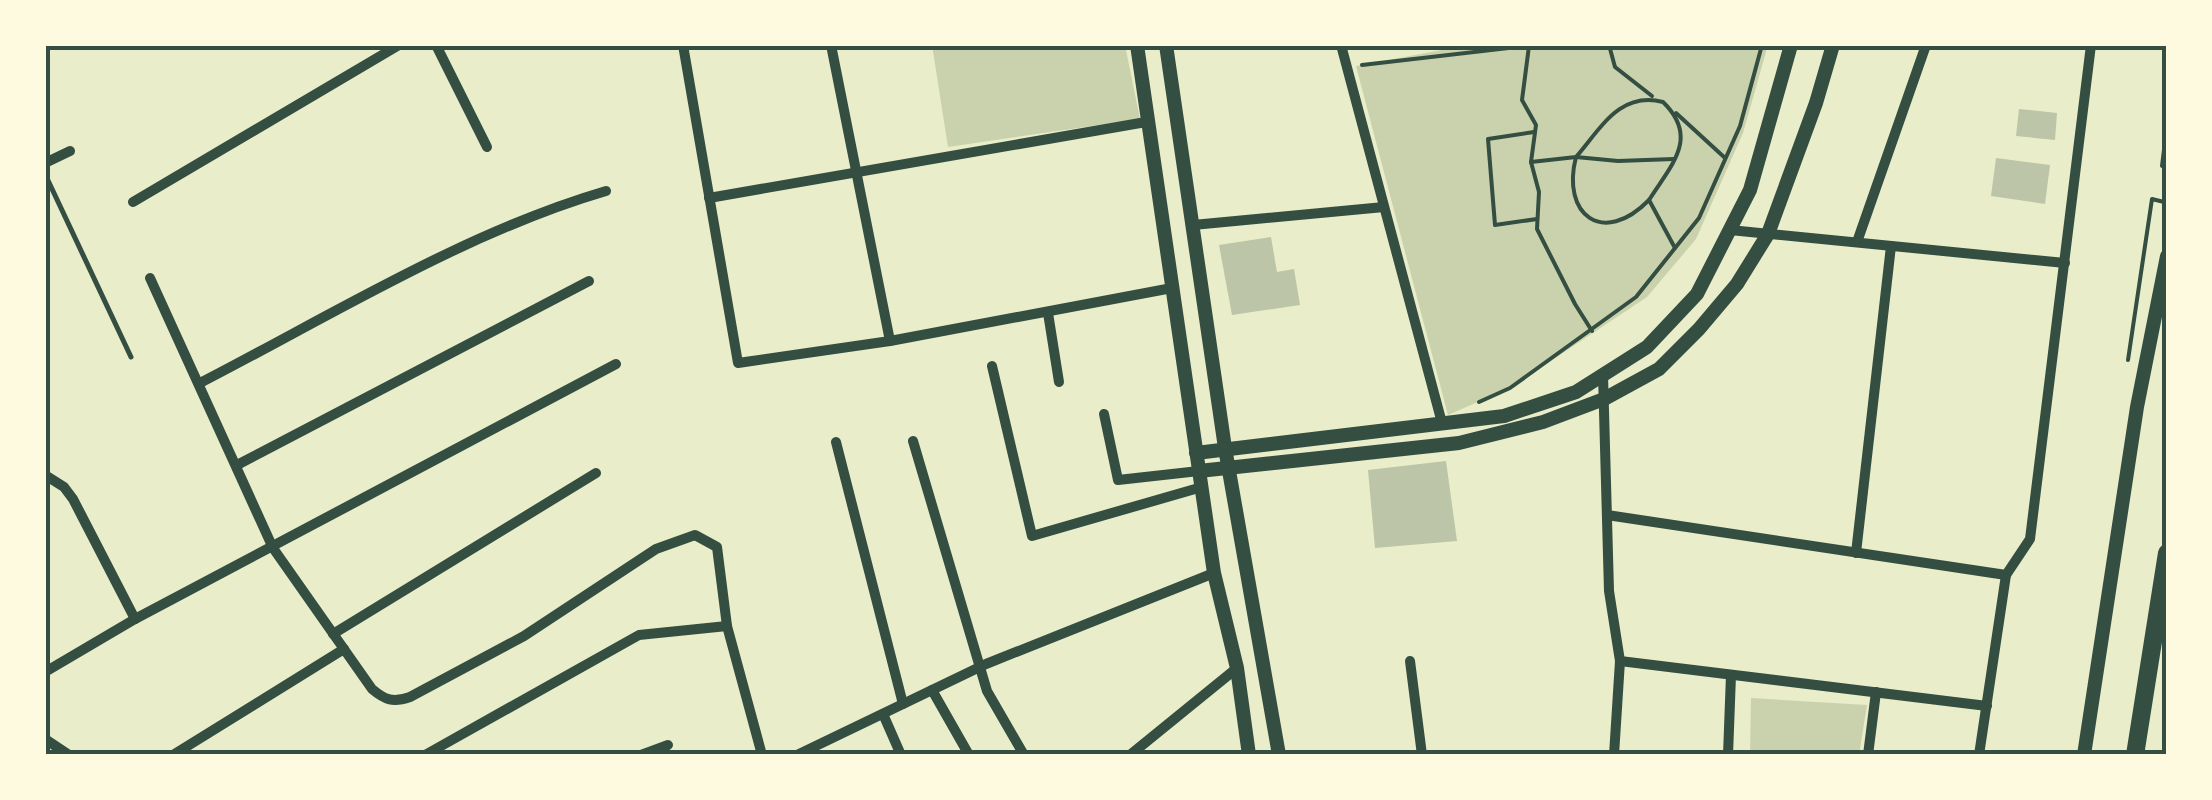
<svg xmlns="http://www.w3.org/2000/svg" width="2212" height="800" viewBox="0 0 2212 800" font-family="Commissioner,sans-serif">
<rect width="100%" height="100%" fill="#e9edc9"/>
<g fill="#cad2ad">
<path d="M932 45H1125L1140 119 948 147Z"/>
<path d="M1469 45H1768L1743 133 1696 239 1647 297 1510 388 1448 415 1356 66Z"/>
<path d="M1751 698 1867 705 1859 755H1750Z"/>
</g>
<g fill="#bcc5a7">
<path d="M2019 109 2057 113 2055 140 2016 136Z"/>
<path d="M1996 158 2050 165 2045 204 1991 196Z"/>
<path d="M1271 237 1277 272 1294 269 1300 305 1232 315 1219 245Z"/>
<path d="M1446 461 1457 541 1375 548 1368 470Z"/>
</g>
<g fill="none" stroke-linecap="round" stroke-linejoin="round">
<g stroke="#344e41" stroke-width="4">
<path d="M1609 45 1615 67 1652 96"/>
<path d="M1529 46 1522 100 1536 125 1531 162 1576 157C1601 128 1620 91 1663 102 1700 138 1671 165 1649 200"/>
<path d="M1362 65 1535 45"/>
<path d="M1676 113 1724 157"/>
<path d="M2167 125 2162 166 2167 168"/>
<path d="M1534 132 1488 139 1495 225 1537 219"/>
<path d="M1674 159 1618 161 1576 157C1561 215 1603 247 1649 200L1675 248"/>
<path d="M1531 162 1539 192 1537 229 1575 304 1592 331"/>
<path d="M2128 360 2152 199 2164 202 2167 187"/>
<path d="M1479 402 1510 388 1636 297 1699 218 1740 126 1762 45"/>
</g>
<path stroke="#344e41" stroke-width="5" d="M45 174 131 357"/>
<g stroke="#344e41" stroke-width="10">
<path d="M436 45 487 147"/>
<path d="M683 45 738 363 890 341 1172 288"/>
<path d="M831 45 890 341"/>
<path d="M1341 45 1442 423"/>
<path d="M45 163 70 151"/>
<path d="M709 198 1146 122"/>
<path d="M133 202 399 45"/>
<path d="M1193 225 1384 207"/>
<path d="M1730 230 2065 263"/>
<path d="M1857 242 1926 45"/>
<path d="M150 278 273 548 372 689C385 700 393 703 410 697L524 636 656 549 695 535 717 547 727 626 762 755"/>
<path d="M1048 313 1059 382"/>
<path d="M992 366 1032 536 1202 487"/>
<path d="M1603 375 1609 591 1620 661 1614 755"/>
<path d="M200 383C330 316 466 232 606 191"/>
<path d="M1104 414 1118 480 1199 471"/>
<path d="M913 441 987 691 1024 755"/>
<path d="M836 442 903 704"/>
<path d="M237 465 589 281"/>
<path d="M45 475 64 487 73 499 135 619"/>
<path d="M1607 515 2006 575"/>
<path d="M1856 553 1891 246"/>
<path d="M333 634 596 473"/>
<path d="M1410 661 1422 755"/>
<path d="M1620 661 1987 706"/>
<path d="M45 672 135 619 616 364"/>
<path d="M932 690 969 755"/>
<path d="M883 714 901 755"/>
<path d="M45 739 69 755"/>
<path d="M173 755 344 649"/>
<path d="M425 755 639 635 727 626"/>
<path d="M641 755 668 745"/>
<path d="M797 755 986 664 1214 573"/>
<path d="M1130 755 1237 668"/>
<path d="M1728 755 1731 675"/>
<path d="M1868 755 1876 692"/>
<path d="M1979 755 2006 575 2030 539 2091 45"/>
</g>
<g stroke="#344e41" stroke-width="14">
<path d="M1137 45 1214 573 1237 668 1249 755"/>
<path d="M1166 45 1225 448 1279 755"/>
<path d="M1196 453 1504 416 1576 392 1647 347 1697 294 1750 190 1791 45"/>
<path d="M1199 471 1459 443 1543 422 1604 399 1659 369 1699 329 1737 284 1768 234 1816 103 1833 45"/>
<path d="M2084 755 2137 407 2167 256"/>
</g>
<path stroke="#344e41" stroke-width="18" d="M2135 755 2167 553"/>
</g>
<rect width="2212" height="800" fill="none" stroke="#fefae0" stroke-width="95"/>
<rect x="48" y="48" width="2116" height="704" fill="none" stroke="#344e41" stroke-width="4"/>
</svg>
